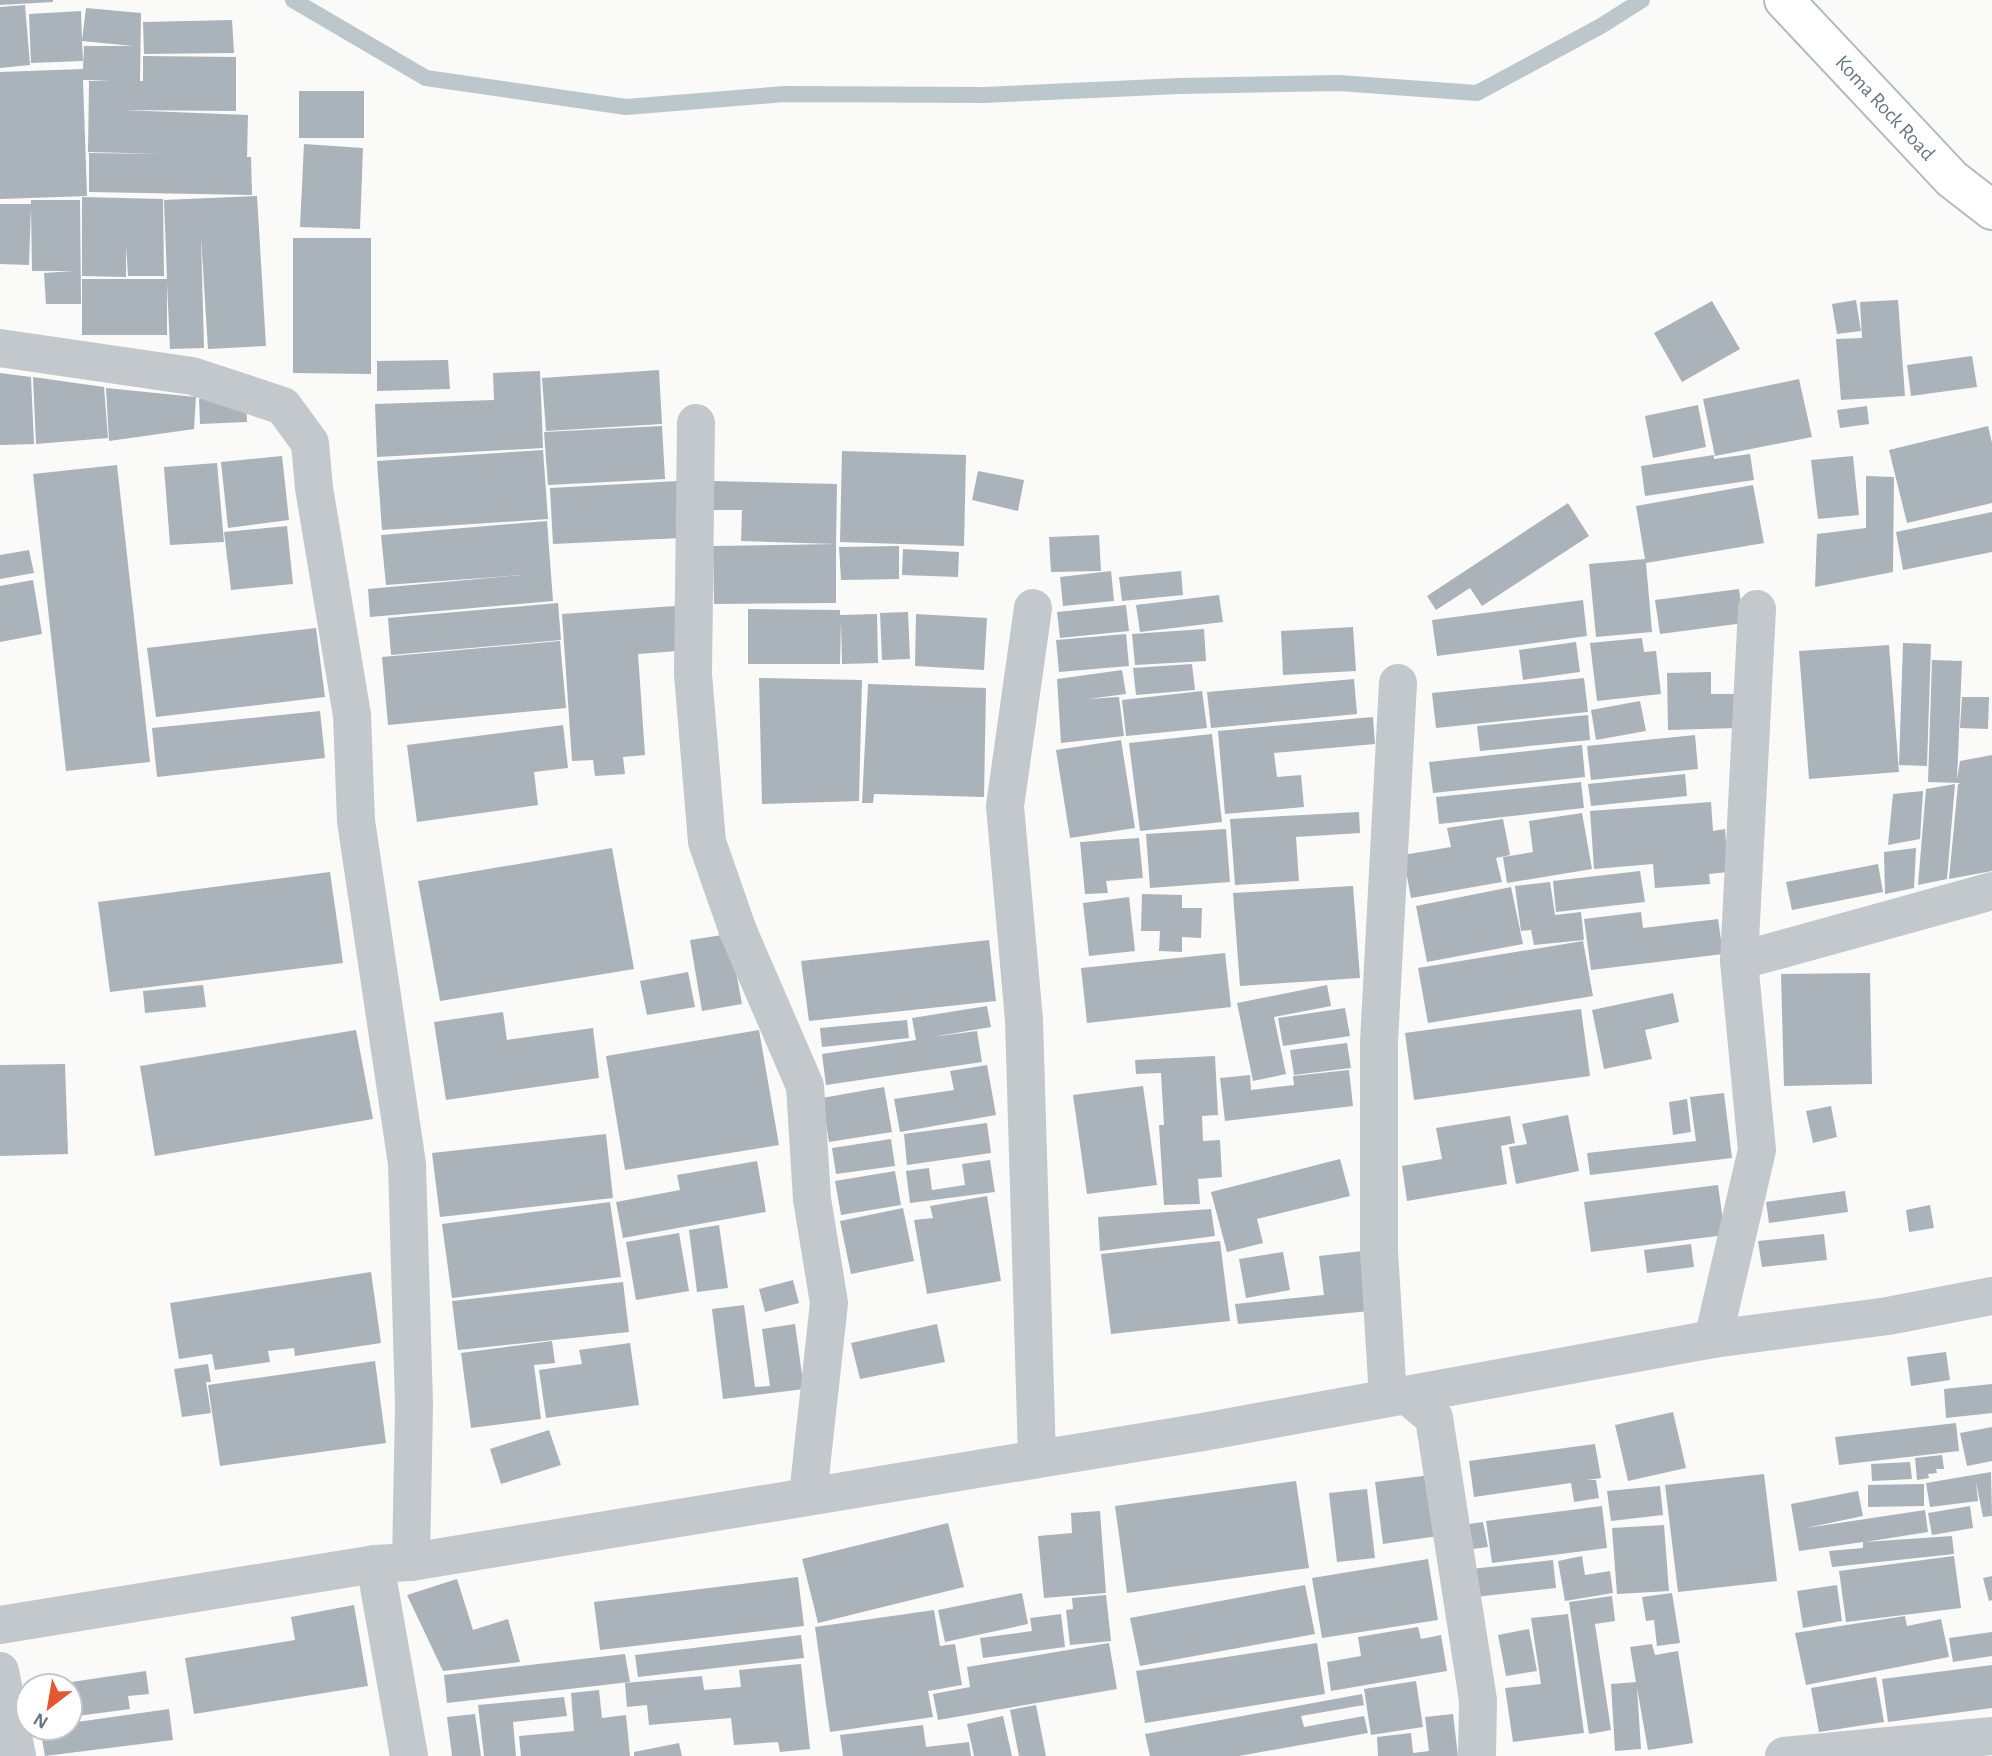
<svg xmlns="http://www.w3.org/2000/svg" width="1992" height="1756" viewBox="0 0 1992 1756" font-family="'Alegreya Sans',sans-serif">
<rect width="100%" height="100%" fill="#fafaf8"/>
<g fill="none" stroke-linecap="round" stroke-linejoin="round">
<path stroke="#bbc7cb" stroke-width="16" d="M293 0 426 78 626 107 785 94 984 95 1179 86 1339 83 1477 93 1601 26 1642 0"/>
</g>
<g fill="#aab3b9">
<path d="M0 0H53V2L0 5Z"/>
<path d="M25 5 30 65 0 68V7Z"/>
<path d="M86 8 141 13 140 81H143V56L236 57V111L122 110 248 115 247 157H251L252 195 89 192V153L163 154 88 152 89 81 110 80H83L87 196 0 199V72L83 69 84 46H133L82 41 83 61 31 63 29 14 81 11 82 40Z"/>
<path d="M232 20 234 53 144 54 143 22Z"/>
<rect x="299" y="91" width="65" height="47"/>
<path d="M304 144 363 148 360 229 300 227Z"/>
<path d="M257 196 266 346 208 349 201 236 204 348 170 349 167 283V335H82V279H167L164 200Z"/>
<path d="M82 197 163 199 164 276H128L126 245V277L82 276Z"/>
<path d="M31 200H80L81 304H46L44 273 73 271H32L31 207 29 265 0 264V204H31Z"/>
<path d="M293 238H371V374L293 373Z"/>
<path d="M1856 300 1861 331 1837 334 1832 304Z"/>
<path d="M1898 300 1905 396 1841 400 1836 339 1862 338 1860 302Z"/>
<path d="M1712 301 1740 349 1682 382 1654 333Z"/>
<path d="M1972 356 1977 387 1911 396 1907 365Z"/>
<path d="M448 360 450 389 377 391V361Z"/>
<path d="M659 370 662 424 546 431 542 378Z"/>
<path d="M540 371 543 448 377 457 375 404 494 400 493 373Z"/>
<path d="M0 373 31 377 34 444 0 445Z"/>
<path d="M33 377 104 387 108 438 36 444Z"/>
<path d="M1799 379 1812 437 1715 456 1703 399Z"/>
<path d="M106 388 196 397 194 429 109 441Z"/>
<path d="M246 397 247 422 200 424 199 399Z"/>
<path d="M1698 405 1706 447 1653 458 1645 416Z"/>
<path d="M1867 406 1869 424 1840 428 1837 410Z"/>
<path d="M662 426 665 479 548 485 544 432Z"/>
<path d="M1988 426 1992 443V503L1907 523 1889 450Z"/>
<path d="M543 450 548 519 382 530 377 461Z"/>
<path d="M842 451 966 455 964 546 840 542Z"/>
<path d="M1750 454 1754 480 1645 496 1641 466 1714 455V459Z"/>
<path d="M282 456 289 520 228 528 221 462Z"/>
<path d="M1853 456 1859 515 1818 519 1811 460Z"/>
<path d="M217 463 224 542 170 545 164 467Z"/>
<path d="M117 465 150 762 66 771 33 474Z"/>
<path d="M978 471 1024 480 1018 511 972 500Z"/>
<path d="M1866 476 1894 477 1893 572 1815 587 1817 534 1866 528Z"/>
<path d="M678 481 681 538 553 544 550 488Z"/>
<path d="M712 481 837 484 836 544 741 541 742 510H712Z"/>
<path d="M1753 485 1764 543 1646 563 1652 632 1596 637 1589 564 1645 559 1636 506Z"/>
<path d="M1568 503 1589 536 1482 606 1470 588 1436 610 1427 596Z"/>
<path d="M1992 512V552L1903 570 1896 532Z"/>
<path d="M547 521 553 601 370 617 368 589 522 575 386 585 381 535Z"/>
<path d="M287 526 293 584 231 590 224 532Z"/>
<path d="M1099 535 1101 571 1051 572 1049 537Z"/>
<path d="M836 544V603L714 604 713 546Z"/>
<path d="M899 546V579L841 580 839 547Z"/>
<path d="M903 549 959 552 958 577 902 575Z"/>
<path d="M29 550 34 573 0 579V555Z"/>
<path d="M1111 571 1114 601 1063 606 1060 577Z"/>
<path d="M1181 571 1183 595 1122 601 1119 577Z"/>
<path d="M33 580 42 634 0 642V586Z"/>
<path d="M1739 589 1744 623 1660 634 1655 600Z"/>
<path d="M1219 595 1223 622 1140 632 1136 605Z"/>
<path d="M1583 600 1587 636 1437 656 1432 620Z"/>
<path d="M558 603 561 640 391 655 388 618Z"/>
<path d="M1126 605 1129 631 1060 638 1057 612Z"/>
<path d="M675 606 678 651 638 654 645 755 623 757 625 774 595 776 593 760 572 761 562 614Z"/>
<path d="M748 609 840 610V615L877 614 878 663 842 664 841 620 840 664H748Z"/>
<path d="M908 612 910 659 882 660 880 613Z"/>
<path d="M916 614 987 618 984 670 915 666Z"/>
<path d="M1353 627 1356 671 1283 675 1281 631Z"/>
<path d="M316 628 325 697 156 717 147 648Z"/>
<path d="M1204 629 1206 661 1135 665 1132 634Z"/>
<path d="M1126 634 1129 666 1059 672 1056 640Z"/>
<path d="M1642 638 1644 652 1656 651 1661 694 1597 701 1590 643Z"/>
<path d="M560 641 566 708 388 725 382 657Z"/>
<path d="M1576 642 1580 672 1523 680 1519 650Z"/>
<path d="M1903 643 1931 644 1927 766 1899 765Z"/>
<path d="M1889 645 1899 772 1809 779 1799 651Z"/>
<path d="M1932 660 1962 661 1957 780 1960 761 1992 755V871L1949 879 1958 784 1961 783 1928 782Z"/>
<path d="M1192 664 1195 690 1136 695 1133 668Z"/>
<path d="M1122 670 1126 694 1088 699 1119 697 1124 736 1061 743 1057 679Z"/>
<path d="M1711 672V694H1735L1737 728 1668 730 1667 673Z"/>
<path d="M759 678 862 680 859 801 762 804Z"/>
<path d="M1584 678 1588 712 1436 728 1432 693Z"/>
<path d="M1354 679 1357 714 1211 728 1207 692Z"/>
<path d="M868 684 986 688 984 797 874 794 873 803H862Z"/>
<path d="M1202 691 1207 728 1126 736 1122 700Z"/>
<path d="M1962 697H1989L1988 729 1960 728Z"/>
<path d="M1640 701 1646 731 1596 740 1591 710Z"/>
<path d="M320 711 325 758 157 777 152 728Z"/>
<path d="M1588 715 1590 740 1480 751 1477 726Z"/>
<path d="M1373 717 1375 744 1274 753 1277 777 1301 775 1304 807 1225 814 1218 731Z"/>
<path d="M563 725 568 768 534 772 538 805 417 822 407 745Z"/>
<path d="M1212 734 1222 822 1140 831 1129 743Z"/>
<path d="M1695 735 1698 769 1591 780 1587 746Z"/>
<path d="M1121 740 1135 828 1070 838 1056 750Z"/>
<path d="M1582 745 1585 777 1433 793 1429 762Z"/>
<path d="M1685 774 1687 796 1591 806 1588 784Z"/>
<path d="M1581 782 1584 808 1439 824 1436 797Z"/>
<path d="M1955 784 1947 879 1918 885 1926 789Z"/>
<path d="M1923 791 1920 839 1888 845 1893 794Z"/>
<path d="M1711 802 1713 831 1725 829 1728 872 1709 874 1710 884 1655 888 1653 864 1594 869 1590 811Z"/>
<path d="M1359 812 1360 833 1296 837 1299 881 1235 885 1230 819Z"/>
<path d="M1582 813 1592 869 1507 883 1503 857 1533 852 1529 821Z"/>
<path d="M1503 819 1510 855 1496 858 1502 882 1411 898 1403 855 1451 847 1447 828Z"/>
<path d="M1226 829 1230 882 1150 888 1146 834Z"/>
<path d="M1139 838 1143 878 1106 881 1108 893 1085 894 1080 842Z"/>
<path d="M612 848 634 969 440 1001 418 881Z"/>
<path d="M1916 848 1914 888 1885 894 1884 852Z"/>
<path d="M1878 864 1883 892 1792 910 1786 882Z"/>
<path d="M1640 871 1645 902 1556 912 1553 881Z"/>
<path d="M330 872 343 963 110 992 98 902Z"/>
<path d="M1550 882 1555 915 1581 912 1584 940 1534 945 1531 930 1521 931 1515 886Z"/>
<path d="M1353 886 1360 978 1240 986 1233 893Z"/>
<path d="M1511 887 1523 944 1427 962 1416 906Z"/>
<path d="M1142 894 1182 895V908H1202L1201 938 1182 937V952L1159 951 1160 931H1141Z"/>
<path d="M1129 897 1135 951 1089 956 1083 903Z"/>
<path d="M1641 912 1643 928 1718 919 1723 954 1591 970 1584 919Z"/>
<path d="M729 934 742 1004 702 1011 690 940Z"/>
<path d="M989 940 996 1001 809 1021 801 961Z"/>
<path d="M1583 941 1593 996 1428 1023 1418 968Z"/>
<path d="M1225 953 1231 1007 1087 1023 1081 968Z"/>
<path d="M688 972 695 1007 647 1015 640 981Z"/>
<path d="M1870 973 1872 1084 1784 1086 1781 974Z"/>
<path d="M203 985 206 1007 145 1013 143 991Z"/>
<path d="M1327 985 1331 1006 1274 1017 1286 1074 1253 1081 1237 1003Z"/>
<path d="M1673 993 1679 1022 1645 1030 1652 1059 1604 1069 1592 1010Z"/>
<path d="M987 1006 991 1027 932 1037 977 1031 982 1062 826 1085 822 1054 916 1040 912 1018Z"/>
<path d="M1345 1008 1350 1036 1283 1046 1278 1018Z"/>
<path d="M1581 1009 1590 1076 1414 1100 1405 1033Z"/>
<path d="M503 1012 507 1040 593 1028 599 1078 446 1100 434 1022Z"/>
<path d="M907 1020 909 1038 822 1047 820 1028Z"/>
<path d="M356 1030 373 1119 155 1156 140 1066Z"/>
<path d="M759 1030 779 1145 625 1170 606 1056Z"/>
<path d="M1347 1043 1351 1068 1294 1075 1290 1050Z"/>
<path d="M1215 1056 1218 1115 1202 1116 1203 1141 1220 1140 1222 1177 1198 1179 1200 1204 1164 1205 1159 1125H1164L1161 1073 1136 1074 1135 1060Z"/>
<path d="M65 1064 68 1154 0 1156V1065Z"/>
<path d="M987 1065 996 1115 900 1132 894 1099 954 1090 950 1071Z"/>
<path d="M1349 1070 1353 1106 1225 1121 1220 1078 1250 1075 1251 1090 1294 1085 1293 1076Z"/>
<path d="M1143 1086 1157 1185 1087 1194 1073 1095Z"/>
<path d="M884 1087 892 1132 829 1142 822 1098Z"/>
<path d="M1724 1093 1732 1158 1590 1175 1587 1153 1696 1141 1690 1097Z"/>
<path d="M1687 1099 1691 1132 1673 1135 1669 1102Z"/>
<path d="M1831 1106 1837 1137 1813 1143 1806 1111Z"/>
<path d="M1568 1115 1579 1171 1516 1184 1509 1147 1527 1144 1522 1124Z"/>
<path d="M1510 1116 1515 1143 1501 1146 1507 1184 1407 1201 1402 1166 1442 1159 1436 1128Z"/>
<path d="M987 1123 991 1153 907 1165 904 1134Z"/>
<path d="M606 1134 613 1198 440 1217 432 1153Z"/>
<path d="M891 1139 895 1166 836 1174 832 1148Z"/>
<path d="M1340 1159 1350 1196 1257 1219 1263 1243 1227 1252 1211 1192Z"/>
<path d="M990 1160 995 1192 910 1203 906 1171 929 1168 932 1190 965 1185 962 1164Z"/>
<path d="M757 1161 766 1212 623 1238 616 1202 680 1190 677 1175Z"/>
<path d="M895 1171 901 1205 841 1215 835 1181Z"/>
<path d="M1718 1185 1725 1235 1591 1252 1584 1202Z"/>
<path d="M1845 1191 1848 1212 1769 1223 1766 1202Z"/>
<path d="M987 1196 1001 1281 927 1294 914 1220 933 1218 930 1206Z"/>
<path d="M610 1202 621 1277 452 1298 442 1224Z"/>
<path d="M1930 1205 1934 1228 1909 1232 1906 1210Z"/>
<path d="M903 1208 914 1261 851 1274 840 1221Z"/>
<path d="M1211 1209 1215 1236 1100 1251 1098 1217Z"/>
<path d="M719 1225 728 1288 697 1292 689 1230Z"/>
<path d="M679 1233 689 1291 636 1300 626 1242Z"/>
<path d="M1824 1234 1827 1260 1762 1267 1758 1241Z"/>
<path d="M1220 1241 1230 1321 1111 1334 1101 1254Z"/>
<path d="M1691 1244 1694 1267 1647 1273 1644 1250Z"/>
<path d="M1363 1251 1370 1311 1238 1324 1235 1304 1324 1295 1319 1256Z"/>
<path d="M1283 1252 1290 1290 1246 1298 1239 1259Z"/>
<path d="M371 1272 381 1343 295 1356 294 1348 268 1351 270 1362 215 1370 212 1354 179 1359 170 1303Z"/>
<path d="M793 1280 799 1303 765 1312 759 1289Z"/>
<path d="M623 1282 629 1332 458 1350 452 1301Z"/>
<path d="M744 1305 755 1387 770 1386 762 1329 795 1324 804 1389 723 1399 712 1309Z"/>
<path d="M937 1324 945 1362 860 1379 851 1343Z"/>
<path d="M552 1341 555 1363 534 1365 541 1419 471 1428 461 1353Z"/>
<path d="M630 1343 639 1405 546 1418 539 1370 582 1364 579 1350Z"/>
<path d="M1946 1352 1950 1380 1911 1386 1907 1357Z"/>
<path d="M375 1361 386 1443 220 1466 208 1385Z"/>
<path d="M208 1364 211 1382H206L211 1413 182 1417 174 1369Z"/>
<path d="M1992 1384V1413L1946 1418 1944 1389Z"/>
<path d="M1673 1412 1686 1468 1628 1481 1615 1425Z"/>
<path d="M1956 1423 1959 1451 1839 1465 1835 1437Z"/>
<path d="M1992 1427V1461L1967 1466 1960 1433Z"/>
<path d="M549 1430 561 1465 501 1484 490 1449Z"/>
<path d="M1595 1444 1601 1478 1587 1480H1596L1599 1498 1574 1502 1571 1483 1474 1497 1469 1461Z"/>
<path d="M1942 1455 1944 1469H1936L1937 1473 1928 1474 1929 1478 1917 1480 1915 1458Z"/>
<path d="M1910 1462 1912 1479 1872 1481 1871 1464Z"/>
<path d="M1991 1472 1992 1516 1983 1517 1976 1482 1978 1501 1930 1507 1926 1483Z"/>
<path d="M1764 1474 1777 1581 1678 1592 1665 1485Z"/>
<path d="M1431 1475 1438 1536 1383 1544 1375 1482Z"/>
<path d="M1296 1481 1309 1568 1127 1593 1115 1506Z"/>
<path d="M1924 1484V1506L1868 1507V1485Z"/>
<path d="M1660 1486 1663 1515 1611 1521 1607 1491Z"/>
<path d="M1367 1489 1375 1558 1337 1562 1329 1493Z"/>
<path d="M1858 1491 1863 1516 1806 1528 1925 1510 1928 1532 1865 1542 1952 1536 1954 1554 1832 1567 1829 1551 1863 1548V1542L1799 1551 1791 1504Z"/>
<path d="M1602 1506 1607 1548 1492 1563 1486 1521Z"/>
<path d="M1970 1506 1973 1528 1932 1535 1928 1513Z"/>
<path d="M1100 1511 1106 1593 1044 1598 1038 1536 1072 1533 1071 1513Z"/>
<path d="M1483 1522 1488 1547 1465 1550 1462 1525Z"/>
<path d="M948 1523 964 1587 818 1623 802 1559Z"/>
<path d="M1664 1525 1669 1591 1617 1594 1612 1528Z"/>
<path d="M1582 1556 1585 1575 1610 1571 1613 1593 1565 1601 1558 1561Z"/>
<path d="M1954 1556 1961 1608 1846 1622 1839 1571Z"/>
<path d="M1428 1559 1438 1620 1322 1638 1312 1578Z"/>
<path d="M1553 1560 1556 1588 1475 1597 1471 1569Z"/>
<path d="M1992 1576V1600L1989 1601 1983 1578Z"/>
<path d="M798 1577 804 1626 600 1650 594 1602Z"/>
<path d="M457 1579 473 1630 508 1619 520 1662 443 1671 407 1595Z"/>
<path d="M1305 1585 1315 1634 1140 1666 1130 1618Z"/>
<path d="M1837 1585 1842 1621 1803 1628 1797 1591Z"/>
<path d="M1022 1593 1028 1624 945 1642 938 1610Z"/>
<path d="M1672 1593 1680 1643 1657 1646 1654 1620 1646 1621 1642 1597Z"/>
<path d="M1106 1595 1111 1641 1070 1645 1066 1610 1073 1609 1072 1598Z"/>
<path d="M1612 1596 1615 1621 1595 1624 1611 1730 1589 1734 1569 1602Z"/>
<path d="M354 1605 368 1686 194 1714 185 1658 295 1640 291 1617Z"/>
<path d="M934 1610 940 1646 955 1644 962 1685 928 1691 933 1717 830 1732 815 1627Z"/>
<path d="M1061 1614 1065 1647 983 1658 980 1638 1032 1631 1030 1618Z"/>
<path d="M1568 1614 1584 1733 1513 1742 1505 1688 1541 1684 1531 1618Z"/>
<path d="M1905 1616 1907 1626 1941 1619 1949 1657 1806 1685 1795 1633Z"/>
<path d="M1418 1627 1421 1639 1441 1635 1447 1671 1331 1691 1327 1662 1361 1656 1358 1637Z"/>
<path d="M1529 1629 1537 1671 1506 1676 1498 1635Z"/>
<path d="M1992 1632V1656L1953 1662 1949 1638Z"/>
<path d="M801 1635 804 1658 638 1677 635 1655Z"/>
<path d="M1109 1643 1117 1689 938 1720 933 1694 970 1687 967 1667Z"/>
<path d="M1317 1643 1325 1694 1145 1723 1136 1671Z"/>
<path d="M1652 1644 1655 1655 1678 1651 1693 1743 1648 1750 1637 1688 1641 1749 1615 1751 1611 1684 1636 1682 1630 1647Z"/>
<path d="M625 1654 630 1682 447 1703 444 1675Z"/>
<path d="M801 1664 810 1749 780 1752 778 1742 734 1745 731 1718 649 1725 647 1705 627 1707 625 1683 702 1676 704 1690 741 1687 739 1670Z"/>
<path d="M1992 1665V1708L1888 1722 1882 1679Z"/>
<path d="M146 1671 149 1694 128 1696 130 1709 70 1717V1686H44Z"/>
<path d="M1876 1677 1884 1722 1819 1732 1811 1688Z"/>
<path d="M1416 1681 1423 1727 1371 1735 1364 1689Z"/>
<path d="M599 1690 602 1718 626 1715 630 1756H521L519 1736 574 1731 571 1693Z"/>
<path d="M1362 1694 1364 1705 1301 1716 1304 1727 1364 1716 1368 1733 1239 1756H1150L1145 1734Z"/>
<path d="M564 1697 567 1716 513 1722 516 1756H484L478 1705Z"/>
<path d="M1036 1705 1046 1756H1019L1010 1710Z"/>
<path d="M169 1709 173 1740 45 1756 40 1728H70V1723Z"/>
<path d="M475 1714 481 1756H452L447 1717Z"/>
<path d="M1453 1714 1458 1756H1378L1377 1737 1411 1733 1413 1753 1429 1751 1425 1717Z"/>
<path d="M1003 1716 1012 1756H974L967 1724Z"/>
<path d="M923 1725 926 1747 969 1742 971 1756H843L840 1735Z"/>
<path d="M679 1743 682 1756H634V1752Z"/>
</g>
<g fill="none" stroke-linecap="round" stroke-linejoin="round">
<defs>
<path id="secondary" d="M1784 0 1952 179 1992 210"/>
</defs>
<use href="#secondary" stroke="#b3babf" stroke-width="42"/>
<g stroke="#c3c8cc" stroke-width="38">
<path d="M0 348 192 376 283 406 310 443 314 488 352 715 356 821 407 1164 414 1404 411 1562"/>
<path d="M696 423 693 674 707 842 738 931 805 1086 812 1199 829 1303 808 1495"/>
<path d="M1033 608 1005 806 1024 1020 1037 1457"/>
<path d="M1739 961 1992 891"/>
<path d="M1713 1339 1757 1150 1739 961 1757 609"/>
<path d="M1408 1396 1434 1418 1478 1700 1477 1756"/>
<path d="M1388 1397 1379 1251V1042L1398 683"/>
<path d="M375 1564 409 1756"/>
<path d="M0 1625 375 1564 411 1562 1203 1432 1713 1339 1888 1316 1992 1296"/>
<path d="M0 1671 17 1756"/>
<path d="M1784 1756 1992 1736"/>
</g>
<use href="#secondary" stroke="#fff" stroke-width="38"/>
</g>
<g text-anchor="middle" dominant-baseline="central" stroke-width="7" stroke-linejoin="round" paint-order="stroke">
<g font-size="21" fill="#657683" stroke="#fff">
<text transform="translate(1885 108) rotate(47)">Koma Rock Road</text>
</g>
</g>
<g transform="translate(49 1707) rotate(211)"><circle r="33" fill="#ffffff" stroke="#c1c8cd" stroke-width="2"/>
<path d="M0-5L12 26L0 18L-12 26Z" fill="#e4572e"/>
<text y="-10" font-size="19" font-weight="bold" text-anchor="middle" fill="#657683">N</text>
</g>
</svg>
